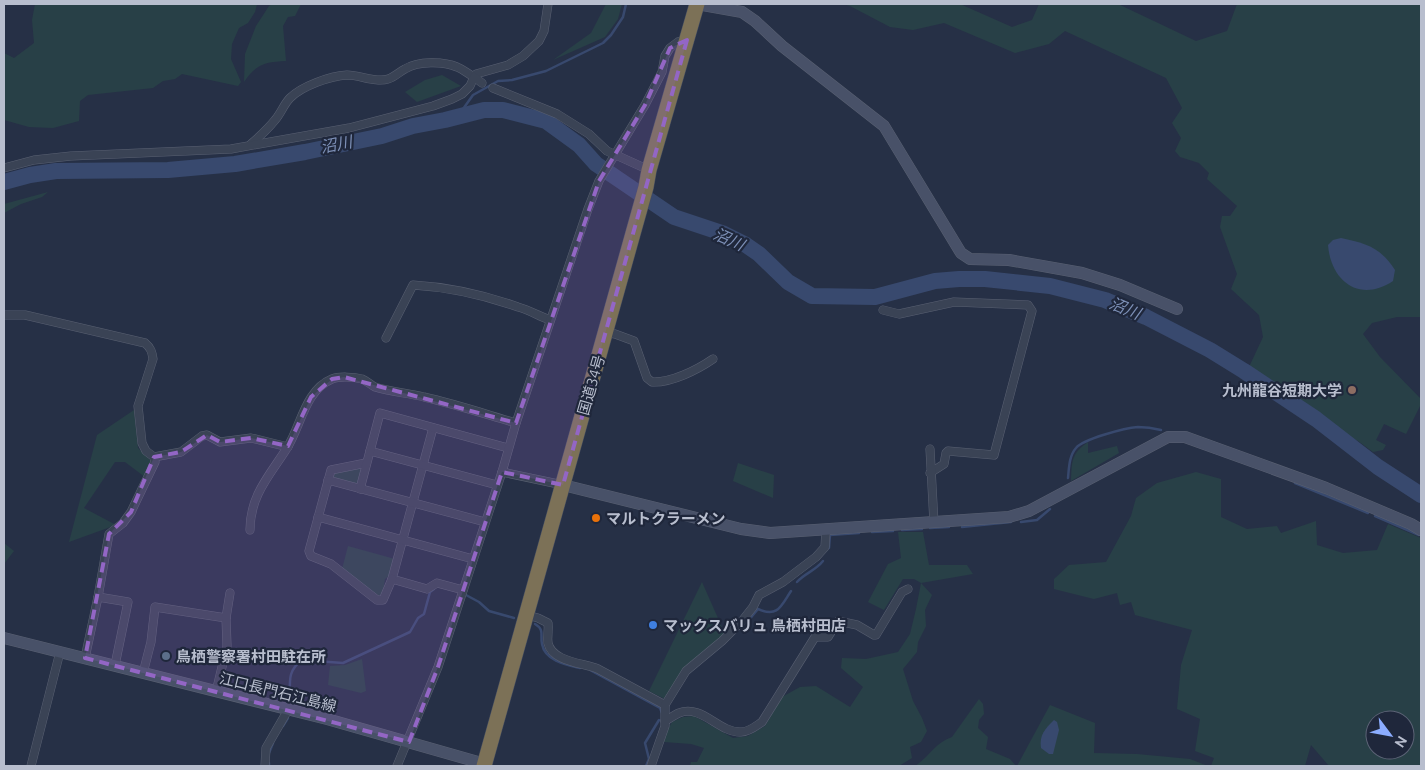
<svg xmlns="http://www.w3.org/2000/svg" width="1425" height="770" viewBox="0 0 1425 770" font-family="Ubuntu,'Noto Sans JP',sans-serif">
<rect width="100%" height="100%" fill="#263046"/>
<g fill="#284047" fill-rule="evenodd">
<path d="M35 4H257L255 12 248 23 239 28 232 44 231 59 241 82 238 86 182 74 175 79 163 81 153 88 88 95 80 101 79 121 53 128 29 127 4 120V53L14 58 34 43 32 20Z"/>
<path d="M272 4H301L295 16 288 17 283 26 286 61C265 62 256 64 244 82L245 54 256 26 269 6Z"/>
<path d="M606 4H622L618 19 605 37 553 60 591 33Z"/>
<path d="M843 4H960L1012 27 1032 20 1039 4H1118L1196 41 1227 31 1237 4H1421V317H1397L1372 323 1363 334 1380 357 1421 399V404L1406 434 1384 424 1376 440 1386 445 1383 450 1373 452 1358 441 1341 433 1249 367 1263 337 1259 315 1231 289 1237 274 1220 227 1222 216H1230L1237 206 1207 179 1209 173 1199 163 1180 157 1175 151 1181 138 1172 123 1182 108 1166 78 1065 31 1049 44 1015 53 944 23 913 30 890 27 850 6Z"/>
<path d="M442 75 461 86 417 102 405 92 425 80Z"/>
<path d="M48 192 42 197 21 204 4 213V204Z"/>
<path d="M134 410 138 448 151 461 145 477 125 462H115L84 508 116 525 69 542 97 435Z"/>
<path d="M1088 442V453L1117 446 1119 453 1071 481C1072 461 1071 454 1088 442Z"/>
<path d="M738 463 774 475 773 498 733 481Z"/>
<path d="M359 468 362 471 358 482 355 484 333 479 334 472Z"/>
<path d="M1196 472 1221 479V517L1247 529 1277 526 1281 533 1316 521 1317 545 1343 553 1377 550 1388 524 1421 538V766H1329L1311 745 1305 766H1211L1214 758 1195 751 1200 719 1177 709 1181 665 1192 630 1135 615 1131 602 1120 605 1117 593 1094 599 1054 589V579L1069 565 1106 562 1131 516 1136 498 1157 483ZM1375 720H1405V750H1375Z"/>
<path d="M898 532H923L929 565H967L973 574 921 583 932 595 925 610 926 626 918 642 917 652 903 669 913 701 922 718 927 731 921 742 910 747 912 758 899 766H690L691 762H697L704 748 691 744 664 742V737L672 722 683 717 694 716 733 738 748 736 765 726 782 697 800 687 816 686 850 707 863 687 841 668 842 658 866 659 898 652 910 634 916 609 921 583 914 579H903L884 610 868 602 888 564 901 558Z"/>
<path d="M4 543 14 551 4 564Z"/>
<path d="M348 546 395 559 389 576 385 579 383 593 378 596 342 569Z"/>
<path d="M702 582 725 634 665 699 649 691Z"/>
<path d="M362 659 366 691 361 693 328 685 330 666 345 665Z"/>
<path d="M979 699 983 704 984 714 979 720 978 728 988 737 986 749 1010 759 1016 766H915C928 758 936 742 952 737Z"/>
<path d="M1050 705 1095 723 1094 753 1137 754 1190 759 1208 766H1017Z"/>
</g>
<g fill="#38496e">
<path d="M1341 238C1366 243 1381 248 1395 270L1393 281C1360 303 1331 282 1328 245L1333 240Z"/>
<path d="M1054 720 1057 722 1059 730 1053 754H1049L1041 748C1039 735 1045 729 1054 720Z"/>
</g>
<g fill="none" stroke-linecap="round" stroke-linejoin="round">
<g stroke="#38496e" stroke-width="2.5">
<path d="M458 116 473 95 498 81 512 80 546 71 603 43 611 35 623 17 626 4"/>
<path d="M1068 478C1069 468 1069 456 1076 448 1083 439 1125 428 1138 427 1146 427 1153 428 1161 430"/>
<path d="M1295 483 1368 513"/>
<path d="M1375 516 1419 535"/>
<path d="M1021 522 1037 520 1050 509"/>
<path d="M962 527 1011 522"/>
<path d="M930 528 949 527"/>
<path d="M902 530 922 529"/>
<path d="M872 532 893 531"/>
<path d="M829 548 830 535 859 533"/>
<path d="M797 582C805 573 815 571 823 561"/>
<path d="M466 595 479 602 489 611 514 618"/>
<path d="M748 621 758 609C778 618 781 606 791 591"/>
<path d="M535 624C545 630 540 635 542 644 545 661 567 665 580 668"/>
<path d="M590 670 660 708 662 713"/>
<path d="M290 699C290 682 287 671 302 660L343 663 410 632 418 618 424 614 430 592 434 589"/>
<path d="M283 726 288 718"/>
<path d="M269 753 273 743"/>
<path d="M269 766V763"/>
<path d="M646 766 649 759 645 743 659 720"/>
</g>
<path stroke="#38496e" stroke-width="16" d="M4 182 30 175 56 171 168 170 235 164 305 152 382 136 413 126 445 120 484 110H503L546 121 579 145 596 164 674 217 722 233 746 245 759 254 788 282 812 296 875 297 935 281 959 279H985L1050 286 1105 300 1146 317 1210 350 1244 371 1316 419 1378 467 1421 495"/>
<defs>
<g id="street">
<path d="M493 88 557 114 589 134 607 151 649 170"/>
<path d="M251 144C259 137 268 129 275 120 281 113 284 104 290 98 302 86 330 76 347 75 360 75 376 83 388 79 395 77 399 72 405 69 418 61 443 61 457 67 463 69 468 74 474 77L476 74 508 65 523 56 539 41 544 31 548 4"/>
<path d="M4 168 34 160 71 156 231 149 349 128 433 106 452 99 462 94 470 86 474 77 482 83"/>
<path d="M883 310 899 314 954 302 1028 305 1032 311 994 455 948 451 946 453 944 464 930 473"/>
<path d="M4 315H25L145 343C151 348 152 352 153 359L138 406 142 443 146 451 154 457 155 462 131 512 123 523 109 534 98 597 85 658"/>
<path d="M605 332 615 334 634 341 647 378 652 382C671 383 697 370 713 359"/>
<path d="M386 338 413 285C448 287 484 295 518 307 529 310 539 316 550 320"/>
<path d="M433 428 392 579 427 589 437 583 463 590"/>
<path d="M930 449 934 523"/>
<path d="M370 451 497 485"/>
<path d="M154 457 181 452 202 436 207 435 220 442 251 438 288 447"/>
<path d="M366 463 331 470 309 551 311 556 331 564 377 600H383L392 579"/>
<path d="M502 472 563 485"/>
<path d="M328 480 485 522"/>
<path d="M360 489 380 413 508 448"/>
<path d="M318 517 473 559"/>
<path d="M250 530C250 495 270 475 287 448 301 426 305 390 332 379 339 376 354 377 362 379 367 381 371 385 375 387 391 392 408 393 424 397 455 404 485 414 516 423"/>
<path d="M98 597 128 602 115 665"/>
<path d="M527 615 538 618 548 623C549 630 547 636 548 643 552 662 584 663 598 669L665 705"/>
<path d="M143 673 151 642 155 607 226 618"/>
<path d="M216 692 227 646 226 618 230 593"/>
<path d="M665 721C669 719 674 715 679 713 702 704 719 733 741 732 749 732 756 726 762 722L815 637H828L838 621 857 625 874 635H876L902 592 908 589"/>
<path d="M31 766 60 652"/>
<path d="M265 766 266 748 288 710"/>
<path d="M397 766 438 667 502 472 516 423 588 209 599 181 645 105 662 72 665 56 670 48 678 42 687 40"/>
<path d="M651 766 665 726V705L686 671 722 641 742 621 753 607 759 595 783 582 816 557 825 547 826 529"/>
</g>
<g id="secondary">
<path d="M697 4 742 12 755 21 782 46 884 126 961 253 970 259 1009 260 1082 273 1120 285 1177 309"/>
<path d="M563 485 741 529 770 533 1009 517 1029 511 1168 437H1185L1326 488 1411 524 1421 530"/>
<path d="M4 638 327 719 485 764"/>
</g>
<path id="highway" d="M484 766 646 187 649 170 697 4"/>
</defs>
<use href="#street" stroke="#596072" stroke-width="9"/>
<use href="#secondary" stroke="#596072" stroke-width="12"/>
<use href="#highway" stroke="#454d60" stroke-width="16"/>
<use href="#street" stroke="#3a4355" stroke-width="8"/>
<use href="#secondary" stroke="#485168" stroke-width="11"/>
<use href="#highway" stroke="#7c7157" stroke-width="15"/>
</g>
<path fill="#9366c5" fill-opacity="0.2" stroke="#9366c5" stroke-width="4" stroke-dasharray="10 6" stroke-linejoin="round" d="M687 40 563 485 502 472 438 667 409 742 85 658 109 534 131 512 154 457 181 452 207 435 220 442 251 438 288 446 311 397 332 379 344 377 516 423 599 181 645 105 670 48Z"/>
<circle fill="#8d6e63" stroke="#1f273b" stroke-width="2" cx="1352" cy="390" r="5"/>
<circle fill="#e8710a" stroke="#1f273b" stroke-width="2" cx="596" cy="518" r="5"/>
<circle fill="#3f7fe0" stroke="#1f273b" stroke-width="2" cx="653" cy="625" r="5"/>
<circle fill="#5c6f8a" stroke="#1f273b" stroke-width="2" cx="166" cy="656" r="5"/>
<g text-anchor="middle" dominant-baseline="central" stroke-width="4.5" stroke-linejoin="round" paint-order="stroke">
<g font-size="15" fill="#b8bece" stroke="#1f273b">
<text transform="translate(591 385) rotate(-74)">国道34号</text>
<text transform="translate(278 692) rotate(14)">江口長門石江島線</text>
</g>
<g font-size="15" font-weight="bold" fill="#b8bece" stroke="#1f273b" text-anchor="start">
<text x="1342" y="390" text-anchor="end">九州龍谷短期大学</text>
<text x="606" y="518">マルトクラーメン</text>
<text x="663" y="625">マックスバリュ 鳥栖村田店</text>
<text x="176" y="656">鳥栖警察署村田駐在所</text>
</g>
<g font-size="16" font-style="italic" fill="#7d90b7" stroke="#1f273b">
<text transform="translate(336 144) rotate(-11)">沼川</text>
<text transform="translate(729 239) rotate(24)">沼川</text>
<text transform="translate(1125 308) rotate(22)">沼川</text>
</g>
</g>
<rect width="1425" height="770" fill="none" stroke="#b8bece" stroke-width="10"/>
<g transform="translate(1390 735) rotate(122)"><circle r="24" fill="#1f273b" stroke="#5c6376"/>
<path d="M0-4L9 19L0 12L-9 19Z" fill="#8cadff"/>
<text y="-8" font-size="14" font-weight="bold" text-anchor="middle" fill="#b8bece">N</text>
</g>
</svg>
